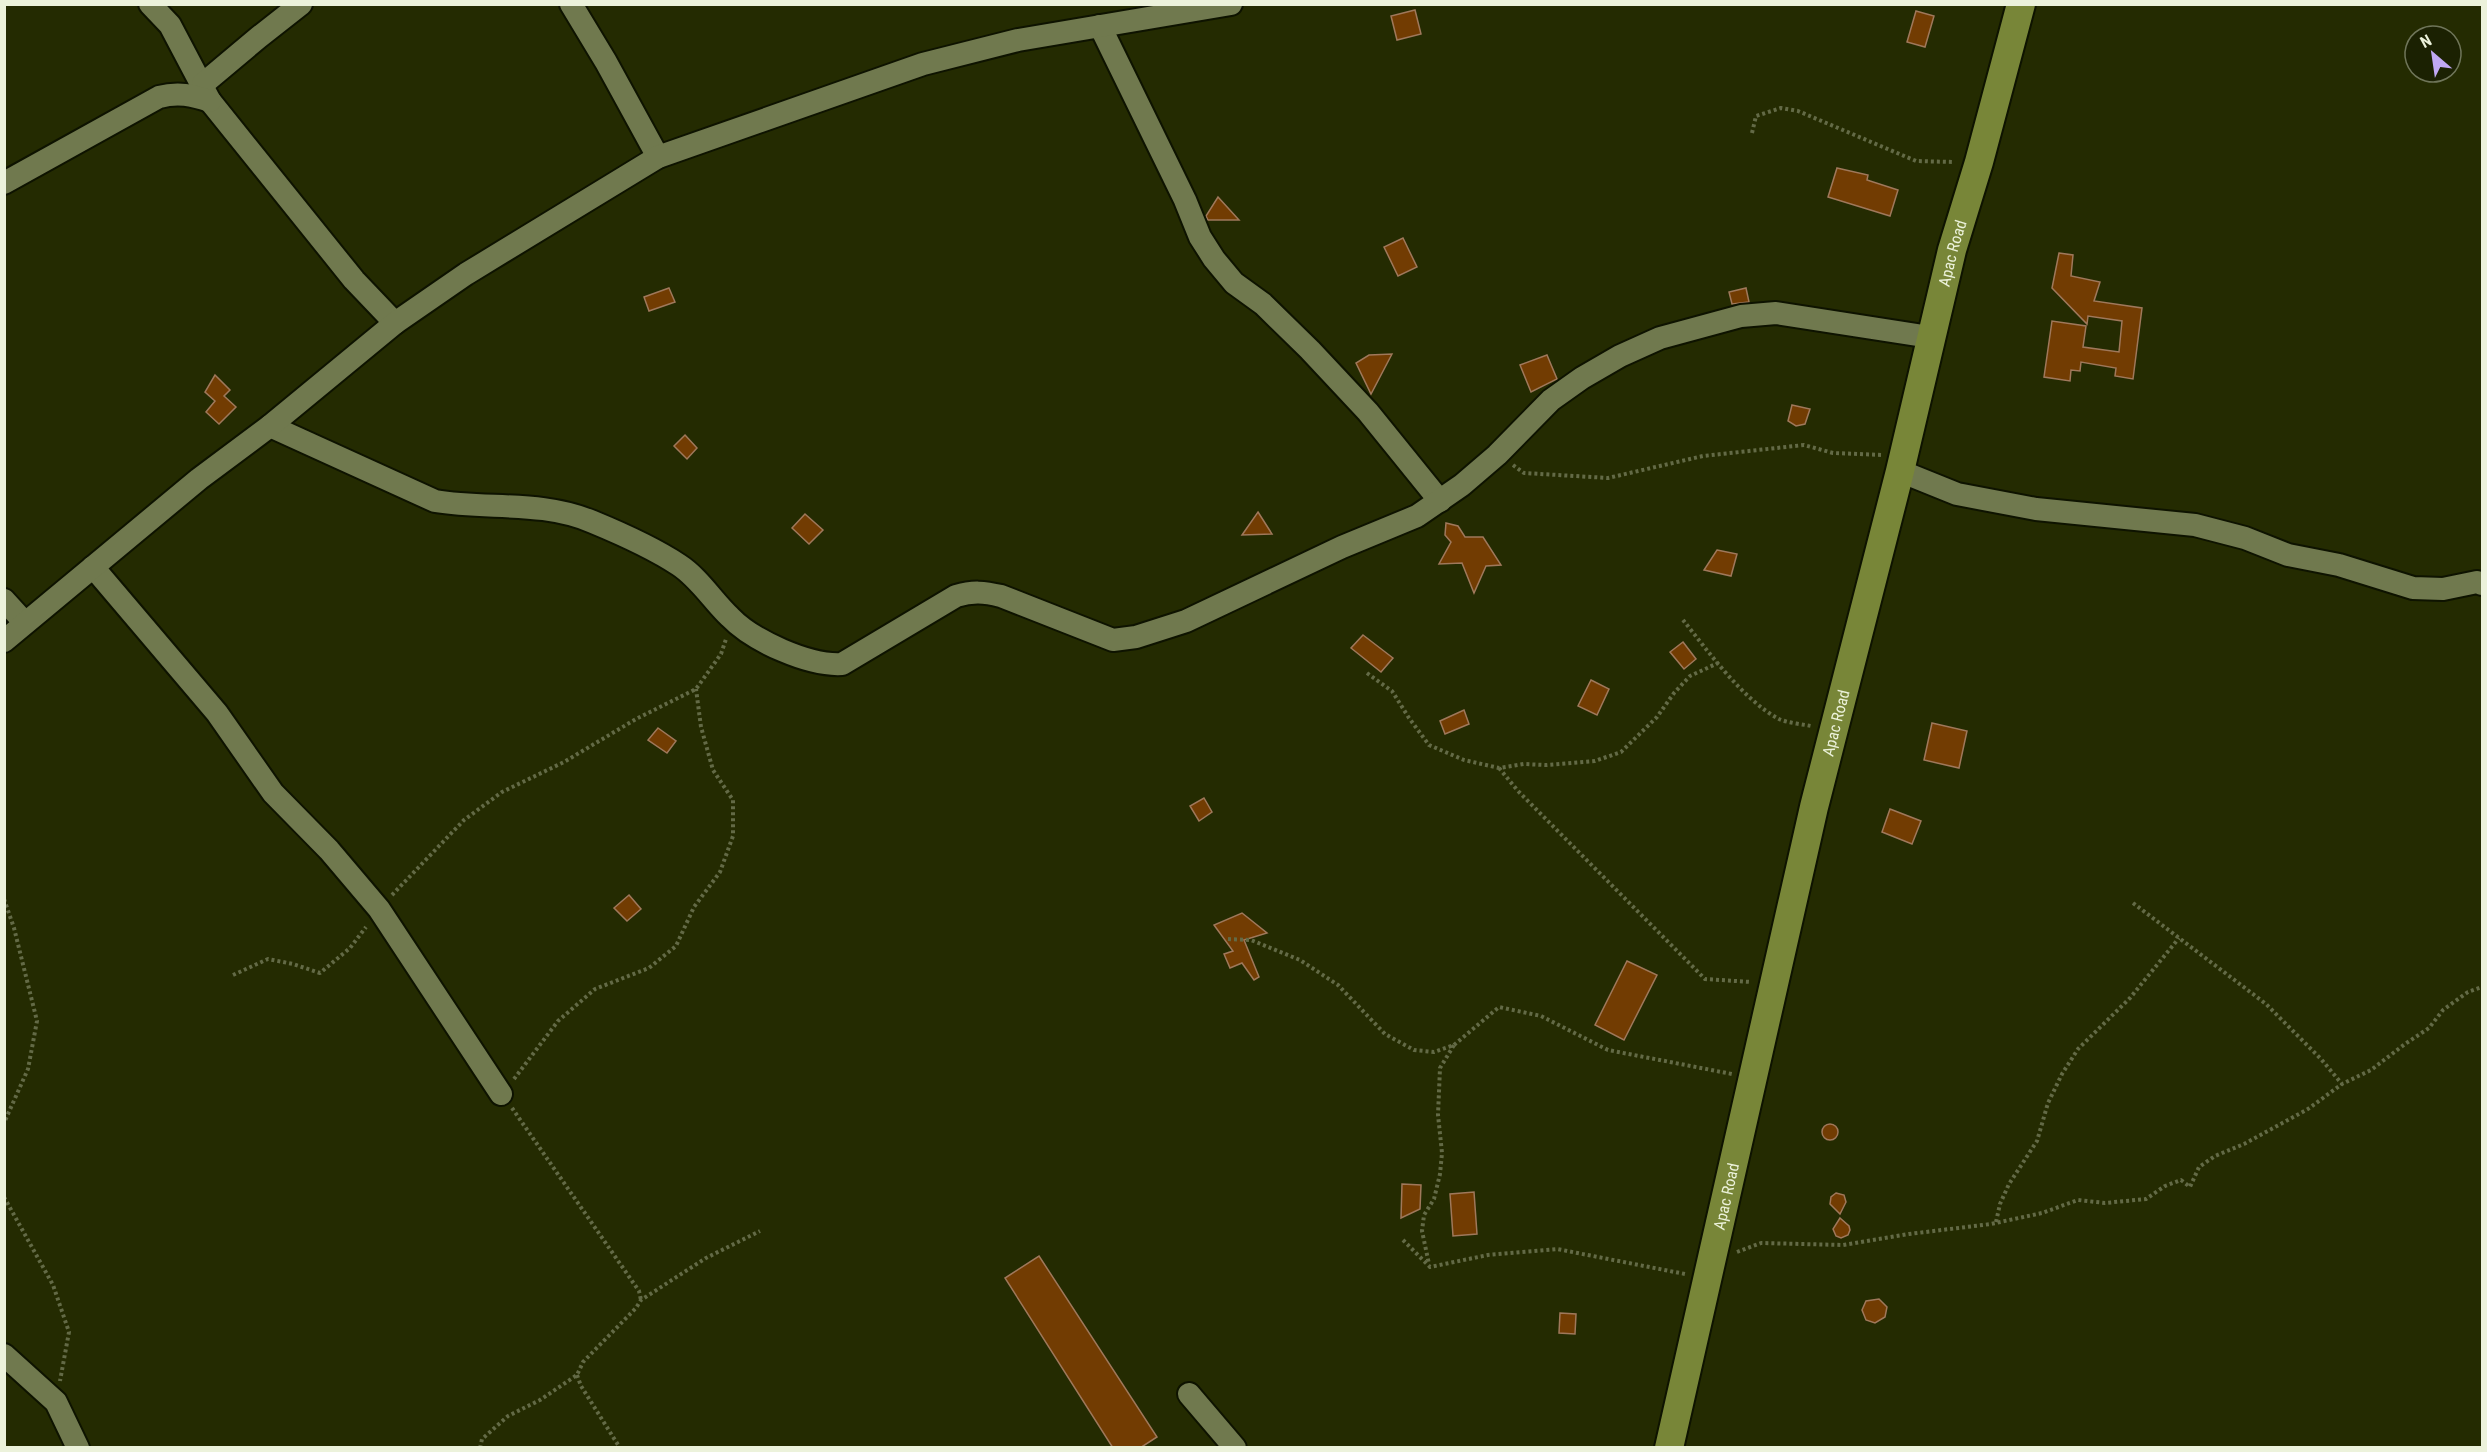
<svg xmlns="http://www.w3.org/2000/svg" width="2487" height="1452" viewBox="0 0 2487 1452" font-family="'Roboto Condensed',sans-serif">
<rect width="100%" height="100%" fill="#242b01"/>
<g fill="#723c02" stroke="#9f785b" stroke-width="1.5">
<path d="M1415 10 1421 34 1397 40 1391 16Z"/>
<path d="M1916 11 1934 16 1925 47 1907 42Z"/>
<path d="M1837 168 1868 175 1867 180 1898 190 1890 216 1828 197Z"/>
<path d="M1218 197 1239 220H1208L1206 216Z"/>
<path d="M1403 238 1417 267 1398 276 1384 247Z"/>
<path d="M2059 253 2073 255 2071 276 2100 282 2094 301 2142 308 2133 379 2115 376 2116 368 2081 362 2080 371 2071 370 2070 381 2044 377 2052 321 2086 326 2083 347 2119 352 2122 321 2088 316 2087 324 2052 288Z"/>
<path d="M669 288 675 302 649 311 644 297Z"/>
<path d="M1746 288 1749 302 1732 304 1729 292Z"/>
<path d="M1392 354 1371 394 1356 363 1369 355Z"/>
<path d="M1547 355 1557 379 1531 392 1520 365Z"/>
<path d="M215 375 230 390 224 396 236 407 219 424 206 412 215 401 205 392Z"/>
<path d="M1792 405 1810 409 1805 424 1796 426 1788 421Z"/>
<path d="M685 435 697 448 687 459 674 446Z"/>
<path d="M1258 512 1272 534 1242 535Z"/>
<path d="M805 514 823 530 809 544 792 528Z"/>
<path d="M1446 523 1458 526 1465 537H1483L1501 565 1486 566 1474 593 1462 563 1439 564 1451 542 1445 535Z"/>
<path d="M1717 550 1737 554 1731 576 1704 570Z"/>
<path d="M1363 635 1393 658 1381 672 1351 648Z"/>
<path d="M1683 642 1696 659 1684 669 1670 652Z"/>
<path d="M1591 680 1609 689 1597 715 1578 706Z"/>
<path d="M1464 710 1469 724 1445 734 1440 721Z"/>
<path d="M1932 723 1967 731 1959 768 1924 760Z"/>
<path d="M658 728 676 741 667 753 648 740Z"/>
<path d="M1204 798 1212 812 1199 821 1190 806Z"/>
<path d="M1890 809 1921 821 1912 844 1882 832Z"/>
<path d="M629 895 641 909 627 921 614 908Z"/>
<path d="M1242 913 1267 933 1244 940 1259 977 1254 980 1242 963 1230 968 1224 954 1233 951 1214 925Z"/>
<path d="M1627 961 1657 975 1624 1040 1595 1025Z"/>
<circle cx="1830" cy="1132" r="8"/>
<path d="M1402 1184 1421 1185 1420 1209 1401 1218Z"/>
<path d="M1474 1192 1477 1234 1453 1236 1450 1194Z"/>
<path d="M1836 1193 1844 1195 1846 1202 1840 1214 1830 1204 1831 1197Z"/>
<path d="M1840 1218 1849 1226 1850 1230 1848 1235 1841 1238 1836 1236 1833 1229Z"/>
<path d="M1039 1256 1157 1437 1140 1448H1113L1005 1278Z"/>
<path d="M1879 1299 1887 1307 1885 1317 1875 1323 1866 1320 1862 1310 1866 1301Z"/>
<path d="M1560 1313 1576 1314 1575 1334 1559 1333Z"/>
</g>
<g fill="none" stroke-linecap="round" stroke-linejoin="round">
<defs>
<g id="minor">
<path d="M150 4 170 25 210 101 354 280 395 323"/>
<path d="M571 4 606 62 658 157"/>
<path d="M1100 26 1185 200 1200 237 1214 259 1234 283 1263 304 1310 350 1368 412 1440 501"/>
<path d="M203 84 259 37 301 4"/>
<path d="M4 183 159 97C178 92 192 95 210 101"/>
<path d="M270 426 435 501C488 510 541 500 593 522 622 534 652 547 679 565 699 578 713 601 730 617 753 641 809 666 842 664L956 596C973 591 984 592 1001 596L1113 640 1136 637 1186 621 1342 547 1417 516 1462 485 1497 455 1551 400 1582 378 1620 356 1660 338 1741 316 1776 313 1930 337"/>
<path d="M1900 471 1957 494 2036 509 2195 525 2245 538 2288 555 2339 565 2413 588 2443 589 2477 582 2482 584"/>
<path d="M93 567 217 713 273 793 329 850 379 909 501 1094"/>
<path d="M4 600 25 623"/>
<path d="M4 641 199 479 270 426 395 323 466 274 658 157 923 64 1018 40 1231 4"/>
<path d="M4 1355 56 1402 78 1448"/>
<path d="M1189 1394 1235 1448"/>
</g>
<g id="major">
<path id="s1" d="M1669 1448 1814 807 1900 471 1952 250 1979 162 2021 4"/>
</g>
</defs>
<use href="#minor" stroke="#0e1300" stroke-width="26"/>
<use href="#major" stroke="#0e1300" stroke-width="32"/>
<g stroke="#636a46" stroke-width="4" stroke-dasharray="3 3" stroke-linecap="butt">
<path d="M1752 133 1756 116 1781 108 1798 111 1916 161 1954 162"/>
<path d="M1513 465 1524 473 1608 478 1703 456 1804 445 1833 453 1882 455"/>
<path d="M1683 620C1708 651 1743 700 1779 719 1788 723 1801 724 1811 726"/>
<path d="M1367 673 1392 691 1409 718 1429 745 1464 760 1499 768 1524 764 1546 765 1595 761 1621 752 1657 717 1674 693 1690 676 1718 663"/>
<path d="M1499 768 1518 791 1705 979 1751 982"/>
<path d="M392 895 464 820 502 792 564 762 636 719 696 689 721 654 726 639"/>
<path d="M4 899 14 928 37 1021 28 1069 4 1123"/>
<path d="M2133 903 2266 1004 2321 1059 2342 1084 2371 1070 2405 1044 2429 1028 2443 1010 2468 992 2482 987"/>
<path d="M1228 939 1251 940 1300 960 1338 985 1385 1034 1414 1050 1434 1052 1454 1045 1440 1068 1438 1115 1442 1153 1440 1174 1434 1199 1424 1215 1422 1231 1429 1264"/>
<path d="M233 975 268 959 293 964 320 973 350 948 366 927"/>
<path d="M1454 1045 1499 1007 1541 1016 1608 1050 1732 1074"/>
<path d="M514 1079 558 1021 595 989 649 968 676 946 694 907 720 872 733 836V800L713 770 701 727 696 689"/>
<path d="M512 1108 639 1291 641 1300"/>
<path d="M4 1197 53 1285 69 1332 60 1381"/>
<path d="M1996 1222 2000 1204 2009 1184 2037 1141 2048 1103 2062 1074 2078 1049 2130 998 2179 938"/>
<path d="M1403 1240 1430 1267 1488 1255 1557 1249 1685 1274"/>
<path d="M1737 1252 1761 1243 1843 1245 1909 1234 1991 1224 2042 1213 2078 1200 2105 1203 2146 1199 2165 1186 2181 1180 2190 1187 2199 1167 2215 1156 2244 1144 2308 1109 2342 1084"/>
<path d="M577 1375 581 1386 620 1448"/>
<path d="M480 1448 482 1439 508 1416 540 1400 577 1375 583 1362 636 1308 641 1300 706 1258 760 1231"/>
</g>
<use href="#minor" stroke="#70794e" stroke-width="22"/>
<use href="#major" stroke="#788638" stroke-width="28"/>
</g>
<g text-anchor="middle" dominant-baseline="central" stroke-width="6" stroke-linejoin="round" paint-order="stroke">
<g font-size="16" fill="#ecf2db" stroke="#1b2102">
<text stroke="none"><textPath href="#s1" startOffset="1228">Apac Road</textPath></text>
<text stroke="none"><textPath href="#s1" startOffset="744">Apac Road</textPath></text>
<text stroke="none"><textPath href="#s1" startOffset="258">Apac Road</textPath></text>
</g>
</g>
<rect width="2487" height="1452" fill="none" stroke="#ecf2db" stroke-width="12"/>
<g transform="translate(2433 54) rotate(331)"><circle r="28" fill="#1b2102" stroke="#6f7559" stroke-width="1.5"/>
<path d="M0-4.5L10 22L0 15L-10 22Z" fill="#c0a8f3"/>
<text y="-9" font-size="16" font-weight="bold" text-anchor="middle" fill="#ecf2db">N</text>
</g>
</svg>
